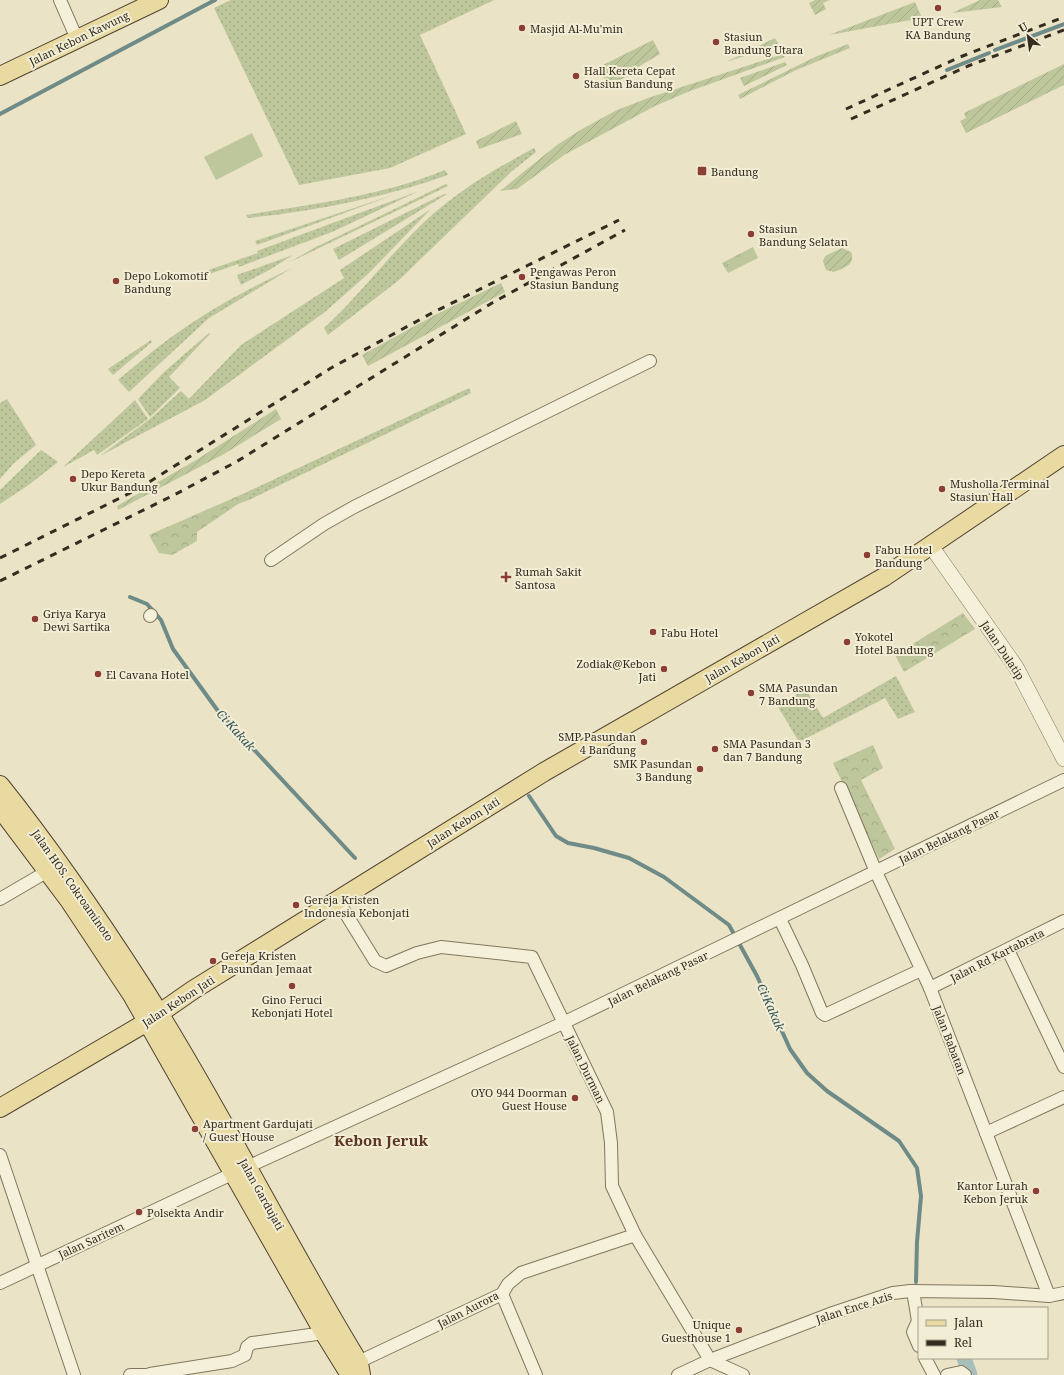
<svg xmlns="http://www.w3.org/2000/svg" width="1064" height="1375" viewBox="0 0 1064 1375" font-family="'Noto Serif',serif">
<defs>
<pattern id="grass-dots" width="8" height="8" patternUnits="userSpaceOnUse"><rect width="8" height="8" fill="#bdc79b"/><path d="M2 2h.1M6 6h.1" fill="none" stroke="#a3ab85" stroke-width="1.8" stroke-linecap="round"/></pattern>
<pattern id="forest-crowns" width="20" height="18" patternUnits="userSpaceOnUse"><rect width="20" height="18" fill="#bdc79b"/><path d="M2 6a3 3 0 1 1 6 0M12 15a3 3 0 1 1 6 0" fill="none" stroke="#a3ab85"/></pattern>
<pattern id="park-tufts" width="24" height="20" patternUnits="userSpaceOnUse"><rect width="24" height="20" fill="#bdc79b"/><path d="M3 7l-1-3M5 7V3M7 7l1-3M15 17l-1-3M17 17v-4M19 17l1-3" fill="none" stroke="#a3ab85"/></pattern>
<pattern id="garden-furrows" width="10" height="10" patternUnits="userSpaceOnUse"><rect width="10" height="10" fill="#bdc79b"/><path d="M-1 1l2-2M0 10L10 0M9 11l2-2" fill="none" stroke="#a3ab85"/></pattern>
</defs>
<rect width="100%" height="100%" fill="#eae3c6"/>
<g fill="url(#grass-dots)">
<path d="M231 0H494L420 35 466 134 390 168 299 185 214 8Z"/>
<path d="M534 148 536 152 511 172 399 280 328 335 324 328C356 299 382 264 413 233 450 195 488 173 534 148Z"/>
<path d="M445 170 448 175C383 198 316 211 248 218L246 215C313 204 382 196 445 170Z"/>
<path d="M446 184 448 186 288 263 314 248Z"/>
<path d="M419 191 332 232 239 267 238 264 198 278 197 274 258 253 257 251Z"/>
<path d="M396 194 257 245 255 241Z"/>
<path d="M444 194H447L339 260 333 249Z"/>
<path d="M431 209 369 273 326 311 205 400 100 456 151 418 181 391 189 399 241 345 344 278 340 270Z"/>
<path d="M293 255 271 269 241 285 237 275Z"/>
<path d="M292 268 209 318 129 392 118 380C139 363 160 344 183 329 217 305 254 286 292 268Z"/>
<path d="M209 333 210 334 169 377 180 388 150 417 138 399 164 372Z"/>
<path d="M151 340 152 342 113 375 108 369Z"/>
<path d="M469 388 471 393 249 500 245 493Z"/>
<path d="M7 399 36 445 14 463 0 479V403Z"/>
<path d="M135 400 148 419 97 455 94 450 63 467Z"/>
<path d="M41 450 58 462 30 484 0 504V490Z"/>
<path d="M896 676 915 712 898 719 885 698 799 742 777 705 806 689 823 718Z"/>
</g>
<g fill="url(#forest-crowns)">
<path d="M245 493 249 500 238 504 197 532V541L172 555 159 553 149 535Z"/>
<path d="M963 613 975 629 904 672 895 655Z"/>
<path d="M873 745 883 768 861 780 895 849 879 859 833 763Z"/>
</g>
<path fill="url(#park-tufts)" d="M753 247 758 258 728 273 722 263Z"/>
<g fill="url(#garden-furrows)">
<path d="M815 0H830L823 3 826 9 815 15 809 3Z"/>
<path d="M980 0H998L1002 7 952 13Z"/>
<path d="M915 2 922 18 829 35Z"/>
<path d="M775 38 779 45 726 62Z"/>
<path d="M653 40 660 54 633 70 634 73 613 83 612 81 607 84 599 67Z"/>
<path d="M848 44 850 48 796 70 740 99 738 95 815 57Z"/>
<path d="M783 54 785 57 690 91 655 106 564 155 517 189 500 191 557 145 582 129 617 110 651 97Z"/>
<path d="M785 62 787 65 744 86 740 78Z"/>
<path d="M1064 64V85L966 133 960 121 966 118 964 113Z"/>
<path d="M516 121 522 134 479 149 476 141Z"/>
<path d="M842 248 851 252C856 265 844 268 834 272L826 270 823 261 825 256Z"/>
<path d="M501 283 505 292 368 366 362 355 435 315Z"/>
<path d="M276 409 281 419 224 454 118 510 117 506 196 460Z"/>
</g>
<path fill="#bdc79b" d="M252 133 263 156 216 180 204 157Z"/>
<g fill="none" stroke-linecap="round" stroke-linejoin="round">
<g stroke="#6f8b87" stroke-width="4">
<path d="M995 50 1064 24"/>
<path d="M947 70 989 53"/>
<path d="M0 114 215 0"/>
<path d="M130 597 147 604 161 620 173 649 218 711 355 858"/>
<path d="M529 796 556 836 568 843 594 848 629 858 664 877 729 925 757 976 790 1049 807 1073 827 1091 899 1141 917 1168 921 1196 917 1242 916 1282"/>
</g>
<path stroke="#a7beba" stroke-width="15" d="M964 1358 970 1375"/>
<defs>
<g id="minor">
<path d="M60 0 77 39"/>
<path d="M271 560 324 524 354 507 650 361"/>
<path d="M150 616 151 615"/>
<path d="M841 788 876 872 930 988 1049 1296"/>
<path d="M0 899 48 871"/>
<path d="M338 901 375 961 386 966 417 953 441 947 532 957 607 1112 611 1143 612 1186 635 1235 710 1360 743 1375"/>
<path d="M780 919 802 965 822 1013 825 1015 921 970"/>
<path d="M1008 950 1064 1067"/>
<path d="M930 988 1064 921"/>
<path d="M986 1133 1064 1097"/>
<path d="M0 1155 74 1375"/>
<path d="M0 1283 234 1173 563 1023 1064 780"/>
<path d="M913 1291 918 1321 913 1332 919 1346"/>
<path d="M502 1294 536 1375"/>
<path d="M925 1358 934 1375"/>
<path d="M352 1365 502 1294 508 1284 521 1273 635 1235"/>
<path d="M150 1374 232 1361 245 1355 247 1347 252 1343 324 1333"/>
<path d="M130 1375H151"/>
<path d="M678 1375 710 1360 830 1314 893 1293 910 1291 994 1292 1049 1296 1064 1293"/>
<path d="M947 1375 961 1372 965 1375"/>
</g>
<path id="tertiary" d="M931 546 1016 667 1064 759"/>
<g id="primary">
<path d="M0 76 159 0"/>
<path d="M0 785C52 850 99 919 144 989 221 1111 284 1240 359 1363L361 1375"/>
<path d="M0 808 69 900 132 995 324 1333 350 1375"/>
<path d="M0 1108 147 1022 193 990 544 772 884 577 1064 455"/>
</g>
</defs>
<use href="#minor" stroke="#83765e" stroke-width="14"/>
<use href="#tertiary" stroke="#83765e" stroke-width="16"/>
<use href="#primary" stroke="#514431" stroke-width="20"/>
<use href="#minor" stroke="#f5f0d9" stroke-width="12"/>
<use href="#tertiary" stroke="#f5f0d9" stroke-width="15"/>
<use href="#primary" stroke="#e9daa2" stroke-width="18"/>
<g stroke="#352c20" stroke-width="3" stroke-dasharray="7 7" stroke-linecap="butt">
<path d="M846 109 960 57 1064 17"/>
<path d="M851 119 968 66 1064 30"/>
<path d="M0 558 138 489 331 368 432 313 619 220"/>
<path d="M0 581 174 495 236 462 492 303 625 230"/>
</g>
</g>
<g fill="#8c3d34" stroke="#f2edd5" stroke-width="1.5">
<circle cx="938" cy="8" r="4"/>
<circle cx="522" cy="28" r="4"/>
<circle cx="716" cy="42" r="4"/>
<circle cx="576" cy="76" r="4"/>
<rect x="697" y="166" width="10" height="10" rx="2"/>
<circle cx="751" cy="234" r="4"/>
<circle cx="522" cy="277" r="4"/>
<circle cx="116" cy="281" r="4"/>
<circle cx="73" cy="479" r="4"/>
<circle cx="942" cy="489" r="4"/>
<circle cx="867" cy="555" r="4"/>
<path d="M504 571h4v4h4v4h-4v4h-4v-4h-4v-4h4z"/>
<circle cx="35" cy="619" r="4"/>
<circle cx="653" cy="632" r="4"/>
<circle cx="847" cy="642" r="4"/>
<circle cx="664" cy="669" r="4"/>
<circle cx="98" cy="674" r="4"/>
<circle cx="751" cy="693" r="4"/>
<circle cx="644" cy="742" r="4"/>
<circle cx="715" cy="749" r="4"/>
<circle cx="700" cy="769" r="4"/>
<circle cx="296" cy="905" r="4"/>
<circle cx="213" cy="961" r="4"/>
<circle cx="292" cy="986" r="4"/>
<circle cx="575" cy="1098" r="4"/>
<circle cx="195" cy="1129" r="4"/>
<circle cx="1036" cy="1191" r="4"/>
<circle cx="139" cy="1212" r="4"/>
<circle cx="739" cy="1330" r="4"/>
</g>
<g text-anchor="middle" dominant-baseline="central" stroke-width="4" stroke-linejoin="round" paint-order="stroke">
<g font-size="11" fill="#352c20" stroke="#f2edd5" text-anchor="start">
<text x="938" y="21" text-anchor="middle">UPT Crew<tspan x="938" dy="13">KA Bandung</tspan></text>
<text x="530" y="28">Masjid Al-Mu'min</text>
<text x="724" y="36">Stasiun<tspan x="724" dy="13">Bandung Utara</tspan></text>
<text x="584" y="70">Hall Kereta Cepat<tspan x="584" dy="13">Stasiun Bandung</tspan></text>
<text x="711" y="171">Bandung</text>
<text x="759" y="228">Stasiun<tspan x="759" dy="13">Bandung Selatan</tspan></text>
<text x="530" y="271">Pengawas Peron<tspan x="530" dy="13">Stasiun Bandung</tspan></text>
<text x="124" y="275">Depo Lokomotif<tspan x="124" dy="13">Bandung</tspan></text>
<text x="81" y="473">Depo Kereta<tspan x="81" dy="13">Ukur Bandung</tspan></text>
<text x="950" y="483">Musholla Terminal<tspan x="950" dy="13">Stasiun Hall</tspan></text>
<text x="875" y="549">Fabu Hotel<tspan x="875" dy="13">Bandung</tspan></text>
<text x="515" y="571">Rumah Sakit<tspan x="515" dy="13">Santosa</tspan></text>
<text x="43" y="613">Griya Karya<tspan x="43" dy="13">Dewi Sartika</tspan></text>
<text x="661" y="632">Fabu Hotel</text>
<text x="855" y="636">Yokotel<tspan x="855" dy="13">Hotel Bandung</tspan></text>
<text x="656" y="663" text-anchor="end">Zodiak@Kebon<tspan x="656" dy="13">Jati</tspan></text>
<text x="106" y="674">El Cavana Hotel</text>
<text x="759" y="687">SMA Pasundan<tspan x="759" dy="13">7 Bandung</tspan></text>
<text x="636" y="736" text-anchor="end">SMP Pasundan<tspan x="636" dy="13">4 Bandung</tspan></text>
<text x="723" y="743">SMA Pasundan 3<tspan x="723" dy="13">dan 7 Bandung</tspan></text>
<text x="692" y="763" text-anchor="end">SMK Pasundan<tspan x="692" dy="13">3 Bandung</tspan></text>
<text x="304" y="899">Gereja Kristen<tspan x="304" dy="13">Indonesia Kebonjati</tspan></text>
<text x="221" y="955">Gereja Kristen<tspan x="221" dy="13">Pasundan Jemaat</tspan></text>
<text x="292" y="999" text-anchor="middle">Gino Feruci<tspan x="292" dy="13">Kebonjati Hotel</tspan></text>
<text x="567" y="1092" text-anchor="end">OYO 944 Doorman<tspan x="567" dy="13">Guest House</tspan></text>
<text x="203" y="1123">Apartment Gardujati<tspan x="203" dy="13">/ Guest House</tspan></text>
<text x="1028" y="1185" text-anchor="end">Kantor Lurah<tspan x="1028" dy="13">Kebon Jeruk</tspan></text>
<text x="147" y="1212">Polsekta Andir</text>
<text x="731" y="1324" text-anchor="end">Unique<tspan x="731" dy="13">Guesthouse 1</tspan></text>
</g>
<g font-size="11" fill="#352c20" stroke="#f2edd5">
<text transform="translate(79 38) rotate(-26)">Jalan Kebon Kawung</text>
<text transform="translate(1003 650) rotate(56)">Jalan Dulatip</text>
<text transform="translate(742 658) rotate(-30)">Jalan Kebon Jati</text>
<text transform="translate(463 822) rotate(-32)">Jalan Kebon Jati</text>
<text transform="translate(949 836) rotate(-26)">Jalan Belakang Pasar</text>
<text transform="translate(73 885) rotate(55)">Jalan HOS. Cokroaminoto</text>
<text transform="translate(997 955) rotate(-27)">Jalan Rd Kartabrata</text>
<text transform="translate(658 978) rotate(-26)">Jalan Belakang Pasar</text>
<text transform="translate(178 1001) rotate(-33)">Jalan Kebon Jati</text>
<text transform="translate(950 1040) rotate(69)">Jalan Babatan</text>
<text transform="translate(586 1069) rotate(64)">Jalan Durman</text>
<text transform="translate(262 1194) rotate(61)">Jalan Gardujati</text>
<text transform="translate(91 1240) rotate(-25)">Jalan Saritem</text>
<text transform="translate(854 1307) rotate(-18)">Jalan Ence Azis</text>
<text transform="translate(468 1309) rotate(-27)">Jalan Aurora</text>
</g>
<g font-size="12" font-style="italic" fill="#315253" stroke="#f2edd5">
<text transform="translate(236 730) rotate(48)">Ci Kakak</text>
<text transform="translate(771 1007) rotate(66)">Ci Kakak</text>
</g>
<g font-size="15" font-weight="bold" fill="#5d3624" stroke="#f2edd5">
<text x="381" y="1140">Kebon Jeruk</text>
</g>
</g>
<rect x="918" y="1307" width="130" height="52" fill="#f2edd5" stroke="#a6a08d"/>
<rect x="926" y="1320" width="20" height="6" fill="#e9daa2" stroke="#a6a08d"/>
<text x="954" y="1327" font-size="12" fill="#352c20">Jalan</text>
<rect x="926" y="1340" width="20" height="6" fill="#352c20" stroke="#a6a08d"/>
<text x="954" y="1347" font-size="12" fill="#352c20">Rel</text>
<g transform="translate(1028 36) rotate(331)" stroke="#f2edd5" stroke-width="3" paint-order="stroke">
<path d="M0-3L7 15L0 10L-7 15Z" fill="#352c20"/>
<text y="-6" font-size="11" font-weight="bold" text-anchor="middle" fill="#352c20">U</text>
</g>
</svg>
